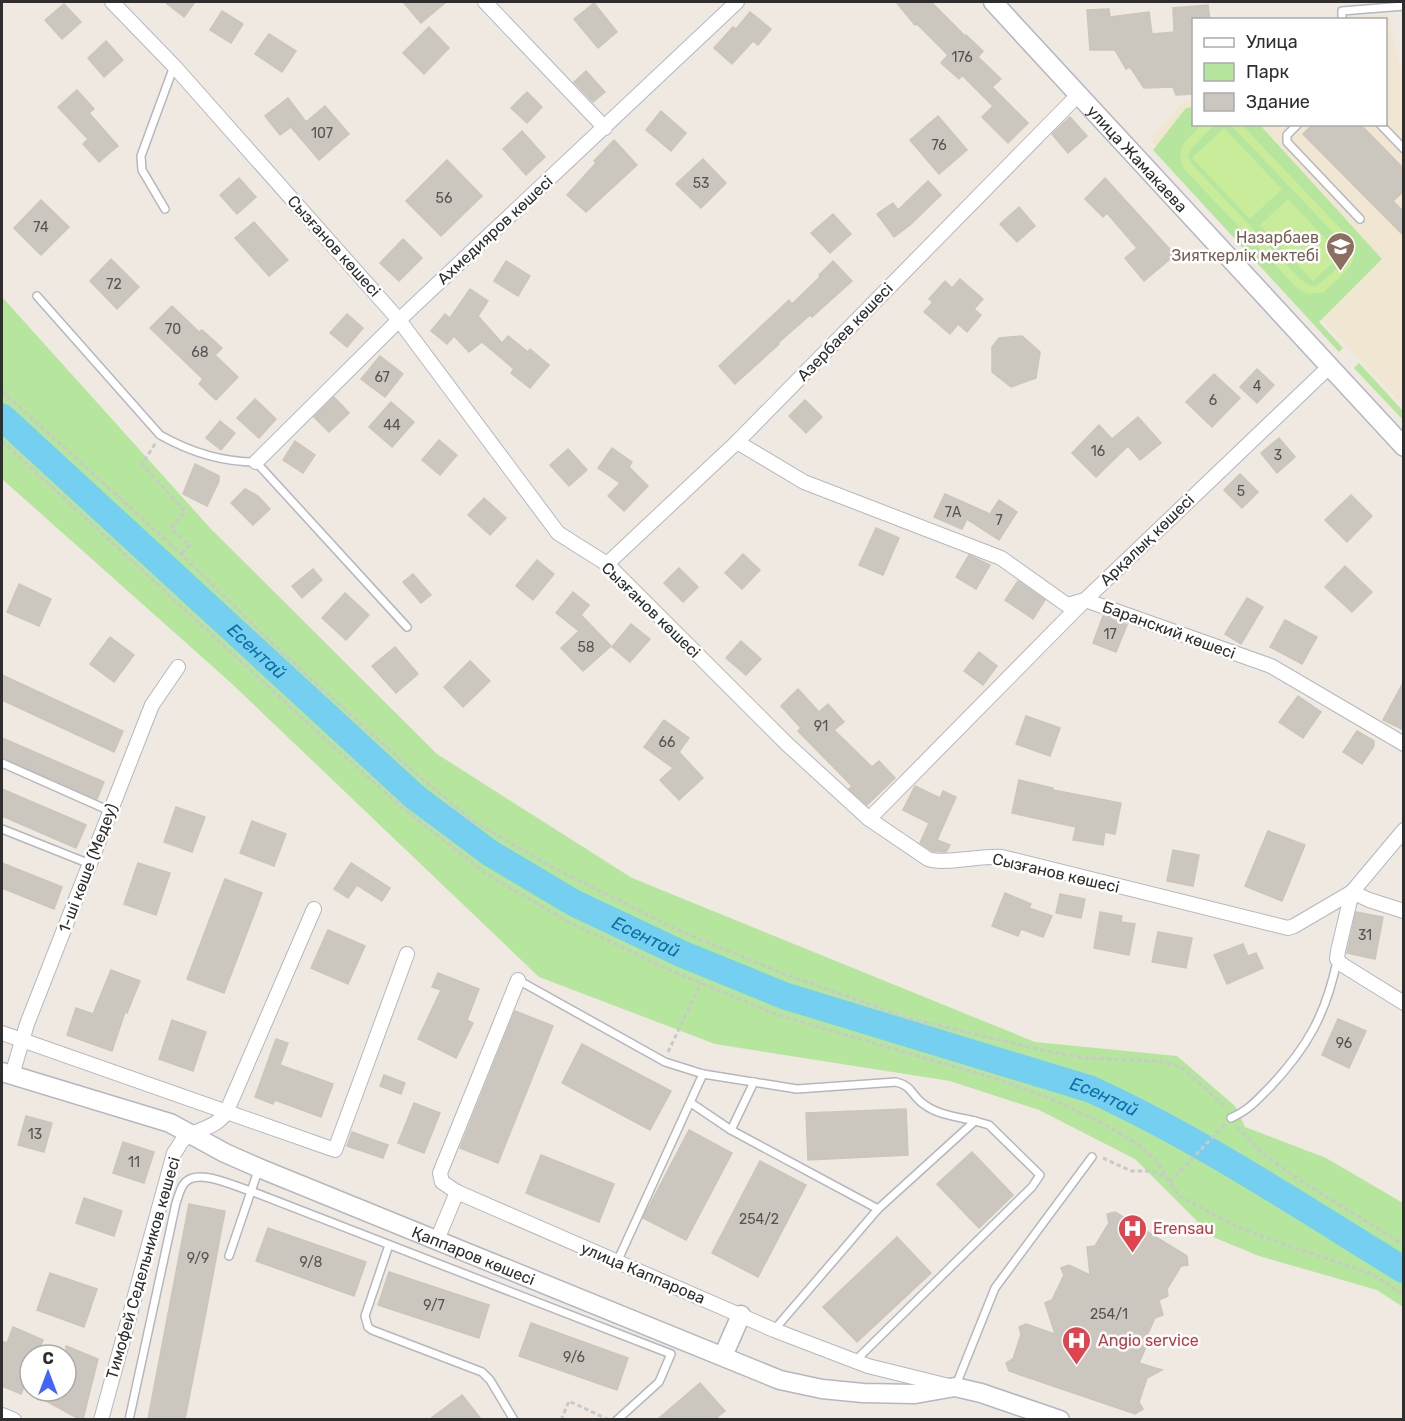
<svg xmlns="http://www.w3.org/2000/svg" width="1405" height="1421" viewBox="0 0 1405 1421" font-family="Rubik,sans-serif">
<rect width="100%" height="100%" fill="#efe9e1"/>
<path fill="#f0e6d1" d="M1388 14 1404 86 1403 405 1150 140 1184 101 1193 100 1194 124H1386V20L1303 19Z"/>
<g fill="#b6e59e">
<path d="M1193 107 1194 124 1260 125 1382 259 1319 322 1343 348 1339 352 1153 150 1186 108Z"/>
<path d="M2 297 211 529 437 754 632 878 1035 1042 1177 1056 1235 1106 1245 1127 1326 1158 1403 1203V1307L1377 1290 1259 1256 1213 1237 1135 1159 1039 1110 950 1081 715 1044 539 977 230 682 2 479Z"/>
<path d="M1359 363 1403 411V420L1354 368Z"/>
</g>
<g fill="#c9ec9a">
<path d="M1202 125H1214L1191 149 1188 156 1192 164 1300 279 1310 286 1318 285C1332 272 1349 265 1343 243L1231 125H1242L1342 230C1367 262 1347 269 1324 292L1308 294 1298 289 1183 168C1175 147 1188 138 1202 125Z"/>
<path d="M1224 128 1282 189 1250 219 1192 158Z"/>
<path d="M1288 199 1341 255 1313 281 1260 225Z"/>
</g>
<g fill="none" stroke-linecap="round" stroke-linejoin="round">
<path stroke="#75cff0" stroke-width="27" id="s1" d="M2 417 415 797 490 853 574 903 682 954 785 996 1090 1089C1200 1139 1301 1207 1404 1270"/>
</g>
<g fill="#cbc7bf" stroke="#cbc5ba" stroke-width="1.5">
<path d="M165 2H195L184 17Z"/>
<path d="M403 2H446L421 23Z"/>
<path d="M896 2H931L965 36 966 35 983 51 978 57 1001 79 992 87 1028 123 1008 143 982 117 993 106 962 75 959 79 941 63 948 55 917 24 915 25Z"/>
<path d="M594 3 617 32 598 48 574 19Z"/>
<path d="M64 4 81 22 62 39 45 20Z"/>
<path d="M1208 5 1210 20H1194V94L1176 95 1173 87 1144 88 1130 67 1126 69 1115 50H1090L1087 10 1109 9 1110 17 1149 12 1152 34 1174 32 1173 8Z"/>
<path d="M222 11 243 24 231 43 210 30Z"/>
<path d="M750 12 771 29 758 45 753 41 732 64 714 48 733 27 736 29Z"/>
<path d="M429 27 449 48 424 74 403 53Z"/>
<path d="M269 34 296 51 282 72 255 54Z"/>
<path d="M106 41 123 60 104 77 88 58Z"/>
<path d="M586 71 605 92 593 102 574 82Z"/>
<path d="M77 90 94 109 89 113 118 146 99 162 83 144 88 139 58 107Z"/>
<path d="M527 92 542 107 527 123 511 108Z"/>
<path d="M288 98 306 122 325 106 349 134 319 160 291 127 280 135 265 116Z"/>
<path d="M661 111 686 133 671 151 646 130Z"/>
<path d="M938 116 967 150 939 174 910 140Z"/>
<path d="M1070 117 1087 136 1068 153 1052 134Z"/>
<path d="M1313 124H1360L1404 169V191L1393 201 1404 212V236L1303 134Z"/>
<path d="M522 131 545 157 526 175 503 149Z"/>
<path d="M614 140 637 165 586 212 567 195 596 163 594 161Z"/>
<path d="M703 159 726 183 701 208 676 184Z"/>
<path d="M447 160 482 196 441 236 406 201Z"/>
<path d="M239 178 256 197 237 214 220 195Z"/>
<path d="M1105 178 1175 255 1144 281 1125 258 1137 248 1107 213 1103 217 1085 199Z"/>
<path d="M928 181 941 195 910 225 894 237 877 214 893 203 898 210Z"/>
<path d="M41 200 69 227 41 255 14 228Z"/>
<path d="M1019 207 1035 226 1017 242 1000 224Z"/>
<path d="M833 214 851 234 830 253 811 233Z"/>
<path d="M254 222 288 260 269 276 235 238Z"/>
<path d="M403 239 422 258 399 281 380 263Z"/>
<path d="M111 259 139 287 117 309 90 281Z"/>
<path d="M506 261 530 276 518 296 494 281Z"/>
<path d="M833 261 852 281 812 317 810 315 778 343 779 344 735 384 719 366 789 300 792 304 820 277 819 275Z"/>
<path d="M960 279 983 299 974 309 981 315 967 332 958 324 950 334 924 312 933 302 929 299 945 281 952 288Z"/>
<path d="M470 289 488 301 478 316 502 343 508 336 528 352 530 349 549 365 530 388 511 373 514 369 482 342 469 352 454 336 447 344 431 331 445 314 450 318Z"/>
<path d="M172 306 199 332 202 330 222 348 215 355 238 377 216 400 199 384 203 379 150 328Z"/>
<path d="M347 314 363 328 347 347 330 333Z"/>
<path d="M1022 336 1040 352 1036 378 1011 387 992 372V347L999 338Z"/>
<path d="M380 356 403 374 385 397 361 379Z"/>
<path d="M1257 369 1274 385 1257 403 1240 387Z"/>
<path d="M1214 374 1240 398 1212 427 1186 402Z"/>
<path d="M334 397 349 413 329 432 314 417Z"/>
<path d="M255 399 276 419 259 438 237 418Z"/>
<path d="M805 400 822 417 806 433 789 416Z"/>
<path d="M391 402 414 422 392 447 369 427Z"/>
<path d="M1138 417 1161 443 1140 460 1128 446 1096 477 1072 453 1099 425 1112 439Z"/>
<path d="M220 421 235 433 221 450 206 438Z"/>
<path d="M1279 438 1295 457 1277 473 1261 453Z"/>
<path d="M439 440 457 455 440 475 422 460Z"/>
<path d="M295 441 315 455 303 473 283 460Z"/>
<path d="M612 448 632 462 629 467 648 486 624 511 608 496 620 483 598 468Z"/>
<path d="M568 449 587 470 569 486 550 465Z"/>
<path d="M195 464 219 476V481L207 506 183 494Z"/>
<path d="M1240 474 1258 492 1242 508 1224 490Z"/>
<path d="M245 489 258 496 270 509 253 525 231 503Z"/>
<path d="M945 494 990 514 999 500 1017 512 999 540 967 519 962 529 934 517Z"/>
<path d="M1351 495 1372 516 1347 542 1325 520Z"/>
<path d="M484 498 506 518 490 535 468 515Z"/>
<path d="M876 528 899 538 883 575 859 565Z"/>
<path d="M743 554 760 570 742 589 725 573Z"/>
<path d="M969 555 990 565 976 589 956 577Z"/>
<path d="M537 560 554 574 533 600 516 586Z"/>
<path d="M1345 566 1372 592 1352 612 1325 587Z"/>
<path d="M679 568 698 587 683 602 664 583Z"/>
<path d="M313 569 322 580 302 598 292 586Z"/>
<path d="M413 574 431 595 421 603 403 582Z"/>
<path d="M1018 581 1045 600 1033 619 1005 600Z"/>
<path d="M19 584 51 599 39 626 7 612Z"/>
<path d="M573 592 589 605 581 615 611 646 583 671 561 648 579 631 556 613Z"/>
<path d="M345 593 369 615 346 640 322 618Z"/>
<path d="M1247 598 1263 607 1241 644 1225 634Z"/>
<path d="M1103 616 1127 625 1116 652 1093 643Z"/>
<path d="M1285 620 1317 637 1302 664 1270 647Z"/>
<path d="M631 624 650 639 630 662 612 647Z"/>
<path d="M110 637 134 655 114 682 90 664Z"/>
<path d="M741 641 761 659 746 675 726 658Z"/>
<path d="M395 647 418 674 396 693 372 666Z"/>
<path d="M979 652 997 666 983 685 964 671Z"/>
<path d="M470 661 490 681 463 707 444 687Z"/>
<path d="M2 675 123 731 114 752 2 700Z"/>
<path d="M1404 681V730L1383 720Z"/>
<path d="M798 689 819 712 828 704 844 722 834 730 872 767 879 761 895 778 867 805 849 789 852 786 798 731 801 728 781 706Z"/>
<path d="M1298 696 1321 712 1303 738 1279 722Z"/>
<path d="M1026 716 1060 728 1050 756 1016 744Z"/>
<path d="M664 720 689 738 679 752 703 778 679 800 660 780 673 768 644 747Z"/>
<path d="M1357 731 1374 741V746L1362 764 1343 752Z"/>
<path d="M2 738 104 782 97 799 2 757Z"/>
<path d="M1019 780 1053 788V790L1121 803 1115 834 1105 832 1103 845 1073 840 1076 827 1012 813Z"/>
<path d="M915 786 940 798 943 791 956 797 937 840 950 845 946 852 932 851 920 843 929 823 903 810Z"/>
<path d="M2 789 86 825 76 848 2 816Z"/>
<path d="M176 807 205 817 192 852 164 842Z"/>
<path d="M252 821 286 834 274 866 240 853Z"/>
<path d="M1268 831 1305 845 1282 901 1245 886Z"/>
<path d="M1173 850 1199 855 1193 886 1167 881Z"/>
<path d="M2 863 62 887 54 909 2 888Z"/>
<path d="M138 863 170 873 156 915 124 904Z"/>
<path d="M351 863 390 888 382 901 357 885 348 898 334 889Z"/>
<path d="M225 879 262 893 224 993 187 979Z"/>
<path d="M1005 893 1031 904 1029 908 1052 916 1043 937 1021 929 1018 936 992 926Z"/>
<path d="M1060 894 1085 899 1081 918 1056 913Z"/>
<path d="M1100 912 1122 916 1121 922 1135 924 1129 955 1094 948Z"/>
<path d="M1356 912 1383 917 1375 959 1347 953Z"/>
<path d="M328 930 365 946 348 984 311 968Z"/>
<path d="M1158 932 1192 938 1186 968 1152 962Z"/>
<path d="M1243 944 1248 956 1256 953 1263 968 1227 984 1214 955Z"/>
<path d="M111 970 140 981 127 1013 125 1012 112 1051 67 1035 76 1008 93 1014Z"/>
<path d="M438 973 479 989 467 1020 473 1023 456 1058 418 1039 441 990 432 987Z"/>
<path d="M515 1011 553 1026 498 1163 460 1148Z"/>
<path d="M1338 1019 1366 1031 1349 1068 1322 1055Z"/>
<path d="M172 1020 206 1032 193 1071 159 1059Z"/>
<path d="M276 1039 288 1043 280 1065 333 1084 321 1117 275 1100 273 1104 255 1097Z"/>
<path d="M582 1044 671 1091 650 1130 562 1083Z"/>
<path d="M384 1075 405 1083 401 1094 380 1086Z"/>
<path d="M414 1103 440 1113 424 1153 398 1143Z"/>
<path d="M906 1109 908 1155 808 1160 806 1113Z"/>
<path d="M26 1116 52 1123 44 1152 18 1145Z"/>
<path d="M689 1130 732 1153 686 1240 643 1218Z"/>
<path d="M352 1132 388 1145 383 1158 347 1146Z"/>
<path d="M123 1142 154 1152 144 1183 113 1173Z"/>
<path d="M972 1152 1013 1195 979 1228 937 1184Z"/>
<path d="M541 1155 614 1184 599 1222 526 1193Z"/>
<path d="M760 1161 806 1185 758 1277 712 1253Z"/>
<path d="M84 1198 122 1211 114 1236 76 1223Z"/>
<path d="M189 1204 225 1211 206 1312 185 1419H148Z"/>
<path d="M1115 1212 1187 1256 1188 1265 1181 1266 1167 1289 1168 1296 1159 1300 1163 1315 1155 1318 1144 1342 1146 1347 1139 1363 1162 1370 1147 1378 1139 1402 1143 1409 1135 1414 1009 1371 1006 1363 1013 1359 1021 1334 1019 1327 1026 1324 1055 1334 1045 1303 1052 1300 1064 1275 1061 1268 1069 1265 1090 1275 1087 1247 1095 1246 1109 1223 1107 1214Z"/>
<path d="M268 1228 366 1262 354 1296 256 1261Z"/>
<path d="M897 1237 931 1273 857 1342 823 1307Z"/>
<path d="M389 1272 489 1305 479 1338 378 1305Z"/>
<path d="M50 1273 97 1289 84 1327 37 1310Z"/>
<path d="M531 1323 628 1358 617 1390 519 1356Z"/>
<path d="M13 1327 43 1340 37 1355H30V1373L21 1394 2 1386V1341L7 1343Z"/>
<path d="M66 1346 98 1359 83 1419H79L46 1401 50 1391H66Z"/>
<path d="M700 1383 725 1411 715 1419H658Z"/>
<path d="M462 1395 481 1419H430Z"/>
</g>
<g fill="none" stroke-linecap="round" stroke-linejoin="round">
<defs>
<g id="service">
<path d="M1342 20V11L1404 6"/>
<path d="M1298 124 1287 135V142L1360 219"/>
<path d="M1380 124 1404 149"/>
<path d="M165 209 142 170 141 156 174 66"/>
<path d="M37 296 160 435C190 452 222 462 256 462L407 627"/>
<path d="M2 763 110 811"/>
<path d="M2 829 90 864"/>
<path d="M518 980 665 1062 703 1074 797 1089 896 1082C913 1086 912 1097 925 1105 938 1115 959 1117 975 1121"/>
<path d="M691 1103 731 1130 878 1209"/>
<path d="M1231 1118C1250 1109 1255 1102 1270 1087 1307 1048 1326 1014 1337 961"/>
<path d="M731 1130 754 1082"/>
<path d="M389 1245 365 1316 368 1327 372 1330 482 1372 490 1380 514 1420"/>
<path d="M229 1256 259 1168"/>
<path d="M617 1262 703 1074"/>
<path d="M774 1330 878 1209 975 1121 989 1125 1040 1175 1032 1187 856 1360"/>
<path d="M956 1385 995 1288 1092 1157"/>
<path d="M129 1420 176 1203C178 1197 180 1190 183 1185 195 1166 233 1186 251 1191L671 1354 659 1382 617 1420"/>
</g>
<g id="minor">
<path d="M112 2 174 66 399 320 558 533 607 564 787 744 869 819 928 859C944 865 982 855 1002 857L1288 928 1294 926 1352 892 1404 830"/>
<path d="M485 2 605 128"/>
<path d="M737 442 804 482 1001 558 1067 605 1085 600 1271 666 1404 744"/>
<path d="M256 462 399 320 737 2"/>
<path d="M607 564 737 442 1078 95"/>
<path d="M869 819 1085 600 1329 367"/>
<path d="M1352 892 1338 951 1337 959 1341 964 1404 1003"/>
<path d="M1352 892 1369 900 1404 911"/>
<path d="M518 980 440 1173 442 1182 457 1192 774 1330 868 1366 949 1386"/>
<path d="M2 1033 335 1150 407 954"/>
<path d="M12 1075 27 1024 152 705 178 667"/>
<path d="M437 1240 457 1192"/>
<path d="M2 1415 14 1420"/>
<path d="M101 1420 174 1153C177 1150 179 1145 182 1141 196 1127 213 1131 226 1113L314 909"/>
</g>
<g id="tertiary">
<path id="s2" d="M993 2 1404 447"/>
<path id="s3" d="M2 1072 170 1123 225 1153 259 1168 780 1380 822 1389 863 1393 915 1394 955 1387 981 1393 1060 1420"/>
<path d="M723 1356 741 1315"/>
</g>
</defs>
<use href="#service" stroke="#b4b7c1" stroke-width="10"/>
<use href="#minor" stroke="#b4b7c1" stroke-width="16"/>
<use href="#tertiary" stroke="#b4b7c1" stroke-width="21"/>
<g stroke="#c9c9c9" stroke-width="3" stroke-dasharray="4.5 3" stroke-linecap="butt">
<path d="M2 391 181 554 278 649 414 772 473 821 550 866 678 930 784 974 908 1018 1037 1049 1083 1058 1156 1061 1175 1065 1186 1071 1227 1108"/>
<path d="M2 441 326 740 410 814 487 874 565 920 672 971 778 1015 1000 1080 1050 1098 1102 1123 1138 1144 1155 1159 1179 1196 1205 1210 1240 1228 1284 1244 1372 1274 1404 1295"/>
<path d="M155 444 142 464 185 511 171 529 190 545 181 554"/>
<path d="M668 1052 701 983"/>
<path d="M1237 1127 1261 1152 1298 1179 1404 1245"/>
<path d="M1103 1158 1131 1171H1151L1165 1176"/>
<path d="M1170 1182 1225 1124"/>
<path d="M561 1420 569 1401 607 1419"/>
</g>
<use href="#service" stroke="#fff" stroke-width="7"/>
<use href="#minor" stroke="#fff" stroke-width="14"/>
<use href="#tertiary" stroke="#fff" stroke-width="18"/>
</g>
<defs>
<symbol id="school-pin" viewBox="-11 -11 22 30"><path d="M0 17L-7.5 6A9.5 9.5 0 1 1 7.5 6Z" fill="#8d6e63" stroke="#fff"/><path d="M0-5L7-2L0 1L-7-2ZM-4 1L0 2.5L4 1V4Q0 6-4 4Z" fill="#fff"/></symbol>
<symbol id="hospital-pin" viewBox="-11 -11 22 30"><path d="M0 17L-7.5 6A9.5 9.5 0 1 1 7.5 6Z" fill="#e0444e" stroke="#fff"/><path d="M-5-5h3v3.5h4V-5h3V5h-3V1.5h-4V5h-3Z" fill="#fff"/></symbol>
</defs>
<g fill-rule="evenodd">
<use href="#school-pin" x="1324" y="230" width="33" height="45"/>
<use href="#hospital-pin" x="1116" y="1212" width="33" height="45"/>
<use href="#hospital-pin" x="1060" y="1324" width="33" height="45"/>
</g>
<g text-anchor="middle" dominant-baseline="central" stroke-width="5" stroke-linejoin="round" paint-order="stroke">
<g font-size="14" fill="#555452">
<text x="962" y="57">176</text>
<text x="322" y="133">107</text>
<text x="939" y="145">76</text>
<text x="701" y="183">53</text>
<text x="444" y="198">56</text>
<text x="41" y="227">74</text>
<text x="114" y="284">72</text>
<text x="173" y="329">70</text>
<text x="200" y="352">68</text>
<text x="382" y="377">67</text>
<text x="1257" y="386">4</text>
<text x="1213" y="400">6</text>
<text x="392" y="425">44</text>
<text x="1098" y="451">16</text>
<text x="1278" y="455">3</text>
<text x="1241" y="491">5</text>
<text x="953" y="512">7А</text>
<text x="999" y="520">7</text>
<text x="1110" y="634">17</text>
<text x="586" y="647">58</text>
<text x="821" y="726">91</text>
<text x="667" y="742">66</text>
<text x="1365" y="935">31</text>
<text x="1344" y="1043">96</text>
<text x="35" y="1134">13</text>
<text x="134" y="1162">11</text>
<text x="759" y="1219">254/2</text>
<text x="198" y="1258">9/9</text>
<text x="311" y="1262">9/8</text>
<text x="434" y="1305">9/7</text>
<text x="1109" y="1314">254/1</text>
<text x="574" y="1357">9/6</text>
</g>
<g font-size="16" fill="#2e2e2e" stroke="#fff">
<text stroke="none"><textPath href="#s2" startOffset="213">улица Жамакаева</textPath></text>
<text transform="translate(495 230) rotate(-43)">Ахмедияров көшесі</text>
<text transform="translate(334 246) rotate(48)">Сызғанов көшесі</text>
<text transform="translate(845 332) rotate(-46)">Азербаев көшесі</text>
<text transform="translate(1147 540) rotate(-44)">Арқалық көшесі</text>
<text transform="translate(651 610) rotate(44)">Сызғанов көшесі</text>
<text transform="translate(1169 630) rotate(20)">Баранский көшесі</text>
<text transform="translate(88 868) rotate(-69)">1-ші көше (Медеу)</text>
<text transform="translate(1056 873) rotate(13)">Сызғанов көшесі</text>
<text stroke="none"><textPath href="#s3" startOffset="507">Қаппаров көшесі</textPath></text>
<text transform="translate(143 1268) rotate(-74)">Тимофей Седельников көшесі</text>
<text transform="translate(643 1273) rotate(23)">улица Каппарова</text>
</g>
<g font-size="16" fill="#785e54" stroke="#fff" text-anchor="end">
<text x="1319" y="237">Назарбаев<tspan x="1319" dy="18">Зияткерлік мектебі</tspan></text>
</g>
<g font-size="16" fill="#be3a42" stroke="#fff" text-anchor="start">
<text x="1153" y="1228">Erensau</text>
<text x="1098" y="1340">Angio service</text>
</g>
<g font-size="18" font-style="italic" fill="#0d6fa3" stroke="#fff">
<text stroke="none"><textPath href="#s1" startOffset="346">Есентай</textPath></text>
<text stroke="none"><textPath href="#s1" startOffset="832">Есентай</textPath></text>
<text stroke="none"><textPath href="#s1" startOffset="1318">Есентай</textPath></text>
</g>
</g>
<rect width="1405" height="1421" fill="none" stroke="#2e2e2e" stroke-width="6"/>
<rect x="1192" y="18" width="195" height="108" fill="#ffffff" stroke="#ababab" stroke-width="1.5"/>
<rect x="1204" y="38" width="30" height="9" fill="#ffffff" stroke="#ababab" stroke-width="1.5"/>
<text x="1246" y="48" font-size="18" fill="#2e2e2e">Улица</text>
<rect x="1204" y="63" width="30" height="18" fill="#b6e59e" stroke="#ababab" stroke-width="1.5"/>
<text x="1246" y="78" font-size="18" fill="#2e2e2e">Парк</text>
<rect x="1204" y="93" width="30" height="18" fill="#cbc7bf" stroke="#ababab" stroke-width="1.5"/>
<text x="1246" y="108" font-size="18" fill="#2e2e2e">Здание</text>
<g transform="translate(48 1373)"><circle r="28" fill="#ffffff" stroke="#ababab" stroke-width="1.5"/>
<path d="M0-4.5L10 22L0 15L-10 22Z" fill="#4264fb"/>
<text y="-9" font-size="16" font-weight="bold" text-anchor="middle" fill="#2e2e2e">С</text>
</g>
</svg>
